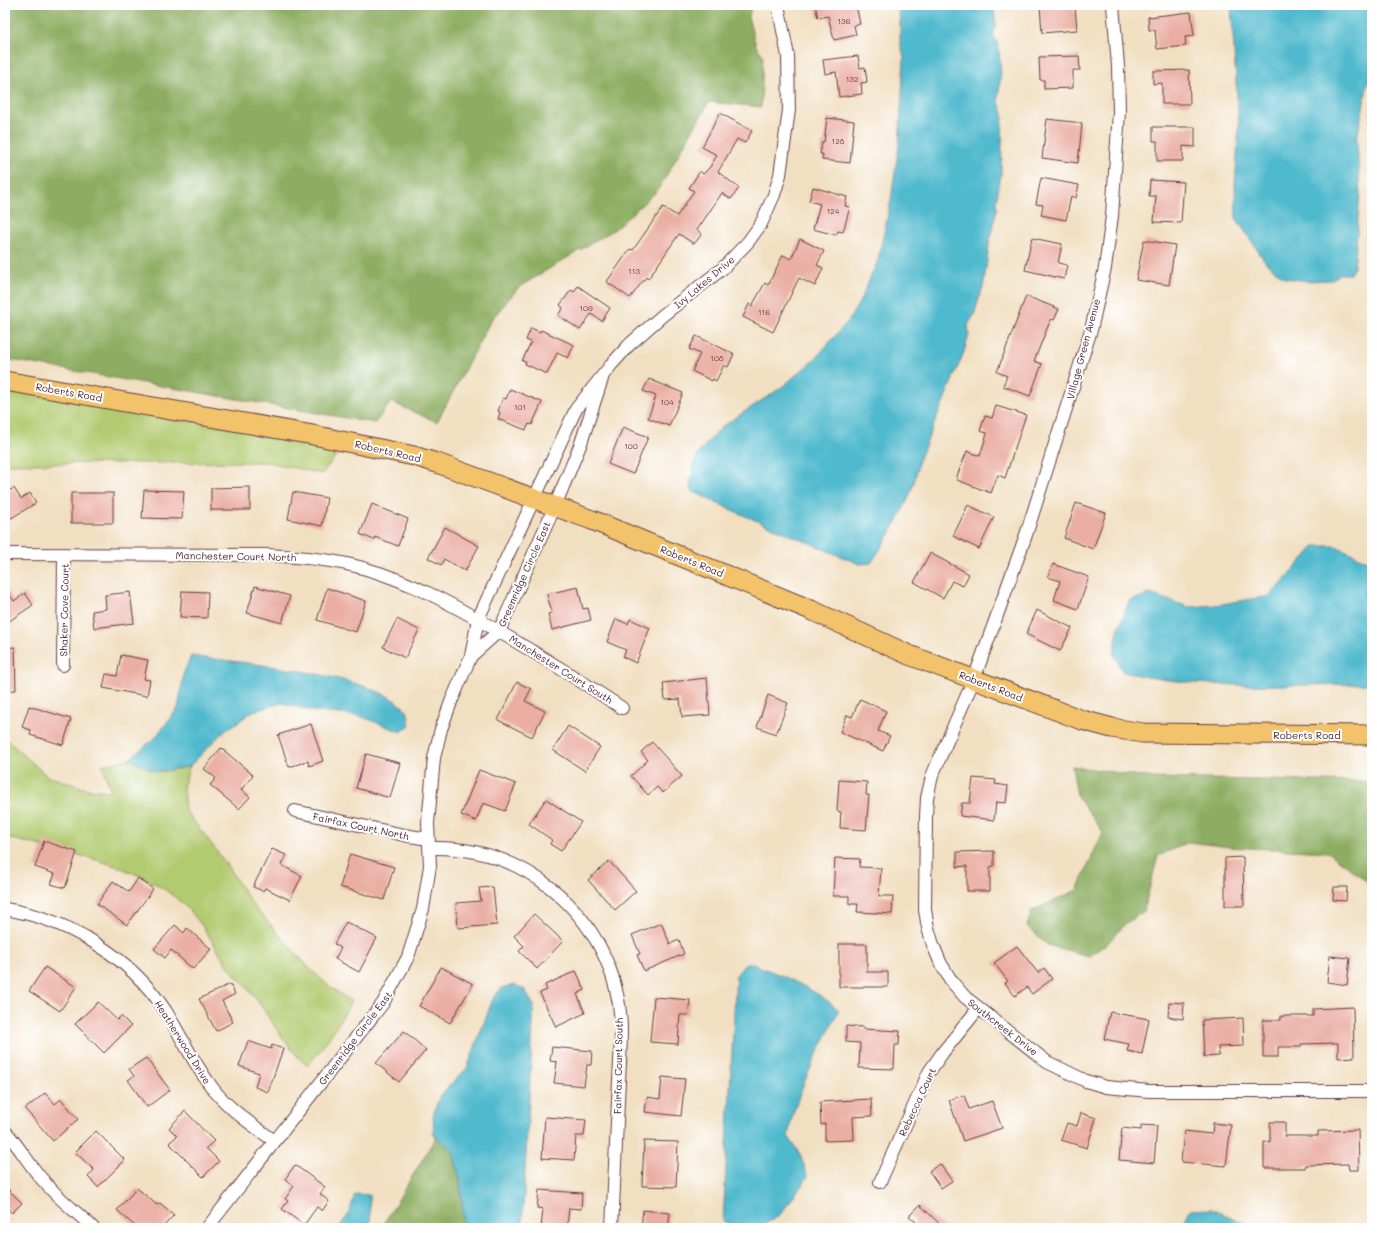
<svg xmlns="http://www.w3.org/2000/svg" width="1377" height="1233" viewBox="0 0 1377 1233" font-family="Mali,sans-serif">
<rect width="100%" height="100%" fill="#fff"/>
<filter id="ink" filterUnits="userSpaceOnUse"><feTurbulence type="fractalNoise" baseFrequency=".025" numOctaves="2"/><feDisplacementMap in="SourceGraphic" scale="8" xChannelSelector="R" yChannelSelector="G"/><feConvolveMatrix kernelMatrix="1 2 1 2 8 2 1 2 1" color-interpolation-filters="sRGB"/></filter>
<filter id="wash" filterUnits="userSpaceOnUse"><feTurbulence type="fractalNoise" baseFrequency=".012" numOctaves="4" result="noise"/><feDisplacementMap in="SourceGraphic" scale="16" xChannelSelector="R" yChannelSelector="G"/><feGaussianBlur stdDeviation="0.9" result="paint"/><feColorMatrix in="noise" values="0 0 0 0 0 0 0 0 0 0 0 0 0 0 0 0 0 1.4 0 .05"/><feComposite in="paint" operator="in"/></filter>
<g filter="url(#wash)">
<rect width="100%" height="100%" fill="#f1dfc1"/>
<g fill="#b2ca6f" stroke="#7e744d">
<path d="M5 388 346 448 335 457 322 474 268 462 5 464Z"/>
<path d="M5 738 47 776 87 789 111 791 102 765 129 759 154 771H166L190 766 183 787 185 810 222 858 253 905 309 968 330 987 351 1001C339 1024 325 1046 307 1066 284 1045 271 1018 252 994 245 984 235 976 228 966 214 945 203 923 184 905 141 863 62 852 5 837Z"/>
</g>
<g fill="#8dae62" stroke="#6c6646">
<path d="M5 5H753L748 17 756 46 763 55 761 107 709 102 658 190 615 229 519 287 491 320 437 422 391 402 375 423 5 359Z"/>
<path d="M1072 766 1153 778 1372 782V885L1328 852 1230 847 1189 842 1158 856 1143 912 1126 923 1108 943 1089 956 1047 945 1027 926 1032 911 1077 890 1103 832 1077 796Z"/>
<path d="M436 1137 453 1151 460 1180 464 1228H381Z"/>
</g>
<g fill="#50b9cd" stroke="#4d6c7c">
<path d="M897 5H993L996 24 993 36 997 42 999 52 1001 72 998 100 1003 113 1001 175 996 202 997 209 990 238 984 283 974 315 968 325 969 334 964 352 918 463C915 496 889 537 871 563L859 564 736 512 690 490 692 467 698 454 707 443 723 426 782 387 815 359 849 320 862 297 878 260 891 200 899 144 904 57 900 43V19Z"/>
<path d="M1231 5H1372L1371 67 1357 139 1360 195 1355 259 1354 267 1350 274H1340L1332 280 1307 281 1285 278 1267 264 1236 218 1235 185 1239 126Z"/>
<path d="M1315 546H1336L1372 563V684C1290 684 1203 691 1123 672L1114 655 1118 630 1129 601 1150 594 1189 607 1216 605 1270 596Z"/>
<path d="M191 656C240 663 376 673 407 711 409 714 409 721 410 725L401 732 360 716 312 711 282 703 253 711 221 734 190 766 166 771H154L129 759 155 738 178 708 184 672Z"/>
<path d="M747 962C779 974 813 987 839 1010 819 1051 796 1091 788 1136L800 1154 808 1177 779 1216 758 1228 723 1222 736 975Z"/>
<path d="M515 985 524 989 534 1006 522 1228H464L460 1180 453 1151 434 1135 433 1115 440 1095 467 1068 494 996 502 988Z"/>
<path d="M355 1194 369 1195 371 1228H338L349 1214Z"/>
<path d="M1211 1209 1259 1228H1181L1190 1210Z"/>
</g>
<g id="blocks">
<g fill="#eaaea3">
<path d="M815 5H856L860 24 854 25 856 35 834 40 828 16 818 18Z"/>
<path d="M1040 5H1075L1077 30 1042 33Z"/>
<path d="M1191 12 1194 36 1185 37 1186 46 1157 49 1155 30H1149L1148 17Z"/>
<path d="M858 56 860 68 865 67 867 82 861 83 862 94 839 97 836 72 825 74 823 60Z"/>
<path d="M1079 56 1080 70H1073V88L1044 89V80H1040L1039 57Z"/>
<path d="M1189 70 1190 104H1162V83L1153 84V71Z"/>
<path d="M720 113 752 131 745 143 737 139 718 172 739 188 731 199 722 193 697 230 702 234 694 244 679 234 648 279 646 277 630 298 607 282 608 280 630 249 633 250 663 207 677 216 694 191 689 188 700 171 703 174 710 167 717 155 702 147Z"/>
<path d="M827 118 854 121 850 163 822 160 823 154H820L822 142H824Z"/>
<path d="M1047 119 1082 123 1078 163 1042 158Z"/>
<path d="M1153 127H1195V147L1183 146V161H1157V141H1153Z"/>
<path d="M1041 178 1079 185 1076 198 1071 196 1066 220 1041 215 1043 205 1036 204Z"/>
<path d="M1150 180 1184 182 1181 223 1154 222 1156 196H1149Z"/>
<path d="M813 187 847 197 845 206 850 207 843 232 838 231 836 235 813 229 820 204 809 201Z"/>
<path d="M1032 238 1062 244 1058 263 1067 265 1064 279 1025 270Z"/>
<path d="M800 239 824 251 817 265 823 268 815 286 799 278 773 332 743 317 749 304 752 306 765 283 768 285 783 255 791 259Z"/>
<path d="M1144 240 1175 245 1169 285 1136 280Z"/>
<path d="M578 286 610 308 602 321 591 314 580 330 558 315 563 308 560 305 571 290 574 292Z"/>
<path d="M1026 296 1059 309 1054 320 1051 319 1034 361 1042 364 1030 396 1003 386 1007 376 997 372Z"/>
<path d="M531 328 540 332 541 330 574 345 568 358 557 353 547 374 525 364 526 362 522 361 531 342 526 340Z"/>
<path d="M696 336 734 354 728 367 724 365 716 381 713 379 712 381 692 371 700 354 689 349Z"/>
<path d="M649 379 683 393 669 426 648 418 656 396 643 391Z"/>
<path d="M510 389 542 402 532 425 529 424 526 430 498 419 500 412 498 411 503 398 506 399Z"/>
<path d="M996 406 1026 415 1005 478 998 475 991 493 957 480V476L967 451 980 456 987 433 980 431 985 416 992 418Z"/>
<path d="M623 427 648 437 633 474 608 464Z"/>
<path d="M250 487V510H211V488Z"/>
<path d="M14 488 21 499 30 493 36 503 5 522V493Z"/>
<path d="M144 490 184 491 182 519 142 518Z"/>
<path d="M293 492 327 498 322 526 288 519Z"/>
<rect x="71" y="493" width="42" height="30"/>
<path d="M1076 503 1106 513 1093 549 1064 538Z"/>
<path d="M372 504 408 519 398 546 375 537 374 540 360 534Z"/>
<path d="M968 505 994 517 979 549 953 536Z"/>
<path d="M445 527 479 546 465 571 444 559 441 565 428 558Z"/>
<path d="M930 553 969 574 963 586 952 581 943 598 914 582Z"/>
<path d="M1053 564 1089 577 1078 609 1054 600 1060 581 1048 577Z"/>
<path d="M255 586 290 596 282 623 247 613Z"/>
<path d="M5 587 14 601 25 593 33 605 5 624Z"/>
<path d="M578 587 583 609 588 608 591 620 552 630 548 614 552 613 547 594Z"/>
<path d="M327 588 366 601 356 632 317 620Z"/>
<path d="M182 591 208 592 207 618 180 617Z"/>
<path d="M130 592 134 623 94 628 92 611 106 609 105 595Z"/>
<path d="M1037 610 1072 628 1060 651 1026 634Z"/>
<path d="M397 619 419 630 405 658 383 647Z"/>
<path d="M616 619 628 624 630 619 650 628 636 663 623 657 626 650 607 642Z"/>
<path d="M15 647 16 690 5 691V648Z"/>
<path d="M121 655 148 660 144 679 150 680 147 696 103 688 106 674 117 676Z"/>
<path d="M707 678 710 715 682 717 680 699 665 700 663 683Z"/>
<path d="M517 682 531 689 525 701 545 711 532 737 498 720Z"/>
<path d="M768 695 788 703 776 734 757 727Z"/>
<path d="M860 699 886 711 878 731 890 736 883 751 840 732 847 715 852 717Z"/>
<path d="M29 706 71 719 63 745 30 735 31 730 22 727Z"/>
<path d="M311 724 323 761 309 766 308 761 289 767 278 735Z"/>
<path d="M568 726 600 747 585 771 553 750Z"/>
<path d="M652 742 682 776 663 793 657 787 648 795 631 776 648 760 641 752Z"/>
<path d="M221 748 253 775 241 790 250 797 239 809 210 785 216 778 204 769Z"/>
<path d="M366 754 400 763 390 798 356 788Z"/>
<path d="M479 770 516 784 505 811 483 803 476 821 461 815Z"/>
<path d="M973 778 996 780 995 784 1008 786 1006 803 996 802 994 820 960 816 962 803H970Z"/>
<path d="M839 780 867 782 866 795H869L866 830 840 828 841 812 837 811Z"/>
<path d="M546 799 581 822 561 851 550 844 552 840 529 824Z"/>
<path d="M44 841 77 852 65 888 51 884 55 874 35 867Z"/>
<path d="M272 849 286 855 281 865 302 876 290 900 265 888 263 891 253 887Z"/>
<path d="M994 851V866L990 867V891H967V866L957 867V852Z"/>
<path d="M350 854 394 867 384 900 340 887Z"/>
<path d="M1243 857 1244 906H1225V858Z"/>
<path d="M835 858 860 859 859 867 881 868 879 896H893L892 914 857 912 858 904H849V896H833Z"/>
<path d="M609 861 636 891 615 910 588 880Z"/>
<path d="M138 878 153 889 127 925 97 904 113 881 129 892Z"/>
<path d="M493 887 497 925 458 928 456 903 481 901 479 888Z"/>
<path d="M1334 887H1347L1346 901 1333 900Z"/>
<path d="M534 914 563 941 537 969 519 951 524 946 514 936Z"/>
<path d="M346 922 377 938 359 972 335 959 341 948 334 944Z"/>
<path d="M661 923 670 944 679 940 684 954 644 971 637 955 640 954 632 935Z"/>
<path d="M175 925 184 933 187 928 211 949 193 969 171 950 165 958 154 949Z"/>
<path d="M839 944H867V972H888V987H839Z"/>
<path d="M1017 946 1038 973 1044 968 1052 979 1032 994 1027 987 1015 996 1005 983 1008 981 994 963Z"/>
<path d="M1330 956 1350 958 1347 985 1327 982Z"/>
<path d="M45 967 76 987 60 1011 29 991Z"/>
<path d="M441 967 473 984 450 1023 419 1006Z"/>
<path d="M576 971 585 990 577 994 585 1013 556 1027 540 993 547 990 545 985Z"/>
<path d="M230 984 235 994 222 1001 233 1022 216 1031 199 999Z"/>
<path d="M654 997 690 1000 688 1015H680L678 1044 650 1042Z"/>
<path d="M98 1002 117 1020 121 1016 131 1026 104 1053 75 1024Z"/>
<path d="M1169 1002 1184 1003 1183 1019 1168 1017Z"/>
<path d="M1353 1007 1354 1057 1338 1058V1043L1301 1044V1047H1278V1057H1263V1020H1281V1016H1313V1009Z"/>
<path d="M1110 1012 1149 1019 1142 1054 1127 1051 1129 1044 1104 1039Z"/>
<path d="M1243 1018 1244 1046 1218 1047 1219 1056 1204 1057 1202 1020Z"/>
<path d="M846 1026 863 1027V1029L900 1031 899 1045H895L894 1069 859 1068 860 1043 846 1042Z"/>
<path d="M404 1031 426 1050 399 1082 376 1063Z"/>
<path d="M248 1041 271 1049 272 1045 283 1049 268 1092 255 1087 259 1073 239 1066Z"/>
<path d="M552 1047 592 1051 591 1065H587L584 1086 554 1083 557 1062 550 1061Z"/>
<path d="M146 1058 170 1090 147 1107 128 1080 134 1076 129 1069Z"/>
<path d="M662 1077 685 1079 681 1116 645 1112 647 1097 660 1099Z"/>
<path d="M45 1093 55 1104 61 1099 78 1119 53 1141 25 1109Z"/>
<path d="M964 1095 969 1109 992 1101 1002 1128 963 1141 949 1100Z"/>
<path d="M871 1099 872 1116 853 1117 854 1140 825 1141V1124L821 1125 820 1102Z"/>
<path d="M185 1111 214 1141 206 1148 219 1161 203 1177 169 1143 177 1136 169 1128Z"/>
<path d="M1081 1113 1096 1118 1087 1148 1061 1140 1067 1123 1077 1126Z"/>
<path d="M545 1117 586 1120 584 1136H576L574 1160 542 1158Z"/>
<path d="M1270 1122H1285V1136H1318V1131L1358 1130 1359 1170H1349L1348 1164 1306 1165 1305 1168H1264V1142H1270Z"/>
<path d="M1213 1123 1231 1125 1226 1166 1181 1162 1184 1131 1212 1134Z"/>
<path d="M1141 1125 1157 1126 1154 1163 1119 1160 1122 1128 1141 1130Z"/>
<path d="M96 1131 125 1160 98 1187 88 1177 94 1170 75 1152Z"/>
<path d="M644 1141 678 1142 676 1187 642 1186Z"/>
<path d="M940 1164 952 1181 941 1188 929 1171Z"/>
<path d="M295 1165 325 1187 320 1194 329 1201 322 1211 317 1207 304 1225 282 1209 288 1201 285 1199 294 1186 285 1179Z"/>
<path d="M5 1186 22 1203 12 1213 5 1206Z"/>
<path d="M137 1188 157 1205 160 1203 174 1215 162 1228H137L117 1210Z"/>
<path d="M539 1190 582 1193 581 1209 569 1208 567 1228H541L543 1209 537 1208Z"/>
<path d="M920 1205 944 1228H910L916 1222 909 1216Z"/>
<path d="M643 1210 670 1213 668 1228H641Z"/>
</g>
</g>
</g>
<g filter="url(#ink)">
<use href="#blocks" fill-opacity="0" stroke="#633c42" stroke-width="1"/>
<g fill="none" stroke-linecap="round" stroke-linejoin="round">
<defs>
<g id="minor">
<path d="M1113 5 1118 66 1119 112 1112 216 1105 268 1091 330 1026 535 974 679 932 776 927 798 926 816 925 910 928 928 933 945 941 964 952 982 965 997 1047 1062 1086 1081 1106 1087 1149 1091H1372"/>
<path d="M5 554 267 555C299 557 332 559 363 568 413 582 459 608 503 634 544 658 583 682 622 708"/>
<path d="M471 656 499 631 555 506 581 443 602 379"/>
<path d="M63 665 64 555"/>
<path d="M295 811 404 835 428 839"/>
<path d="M430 848C474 847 516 860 551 888 594 923 620 973 621 1029 621 1053 619 1077 618 1101 616 1143 614 1186 612 1228"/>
<path d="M5 909C68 919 129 956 165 1010 182 1037 194 1065 214 1090 230 1110 253 1125 274 1141"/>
<path d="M5 1131C19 1146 28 1163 41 1178 56 1197 76 1211 93 1228"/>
<path d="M880 1182 929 1072 943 1052 978 1009"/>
<path d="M207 1228 383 1003 408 957 423 909 430 866 428 823 434 758 441 729 451 702 471 656 478 619 576 409 611 365 630 344 663 315 722 269 748 242 761 224 774 195 780 175 789 110 788 56 778 5"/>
</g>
<path id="primary" d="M5 381 313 435 414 456 437 463 592 520 811 610 909 655 1082 720 1112 728 1143 733 1372 735"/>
</defs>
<use href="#minor" stroke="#633c42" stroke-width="14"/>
<use href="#primary" stroke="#633c42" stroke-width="21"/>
<use href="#minor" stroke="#fff" stroke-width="12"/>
<use href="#primary" stroke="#f2c36a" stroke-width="19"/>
</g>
</g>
<g text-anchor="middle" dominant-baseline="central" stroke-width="4" stroke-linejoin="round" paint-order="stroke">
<g font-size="8" fill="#724349">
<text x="844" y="21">136</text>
<text x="852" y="79">132</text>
<text x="838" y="141">128</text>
<text x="833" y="211">124</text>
<text x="634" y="271">113</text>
<text x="586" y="308">109</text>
<text x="764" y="312">116</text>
<text x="717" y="358">108</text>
<text x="667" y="402">104</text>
<text x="520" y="407">101</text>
<text x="631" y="446">100</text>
</g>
<g font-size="10" fill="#4a1f2b" stroke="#fff">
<text transform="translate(704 282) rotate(-40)">Ivy Lakes Drive</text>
<text transform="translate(1083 349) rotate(-75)">Village Green Avenue</text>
<text transform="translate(69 392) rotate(10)">Roberts Road</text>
<text transform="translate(388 451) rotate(13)">Roberts Road</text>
<text transform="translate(236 556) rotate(1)">Manchester Court North</text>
<text transform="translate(692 561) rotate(22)">Roberts Road</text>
<text transform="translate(524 574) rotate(-66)">Greenridge Circle East</text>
<text transform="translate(64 610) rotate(-89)">Shaker Cove Court</text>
<text transform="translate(561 669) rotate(32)">Manchester Court South</text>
<text transform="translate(991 686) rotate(21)">Roberts Road</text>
<text x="1307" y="735">Roberts Road</text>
<text transform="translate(361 826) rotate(12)">Fairfax Court North</text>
<text transform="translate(1003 1027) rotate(38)">Southcreek Drive</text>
<text transform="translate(355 1038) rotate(-53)">Greenridge Circle East</text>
<text transform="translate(183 1042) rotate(58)">Heatherwood Drive</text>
<text transform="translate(618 1066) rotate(-89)">Fairfax Court South</text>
<text transform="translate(917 1102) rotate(-65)">Rebecca Court</text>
</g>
</g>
<rect width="1377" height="1233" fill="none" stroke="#fff" stroke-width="20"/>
</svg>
